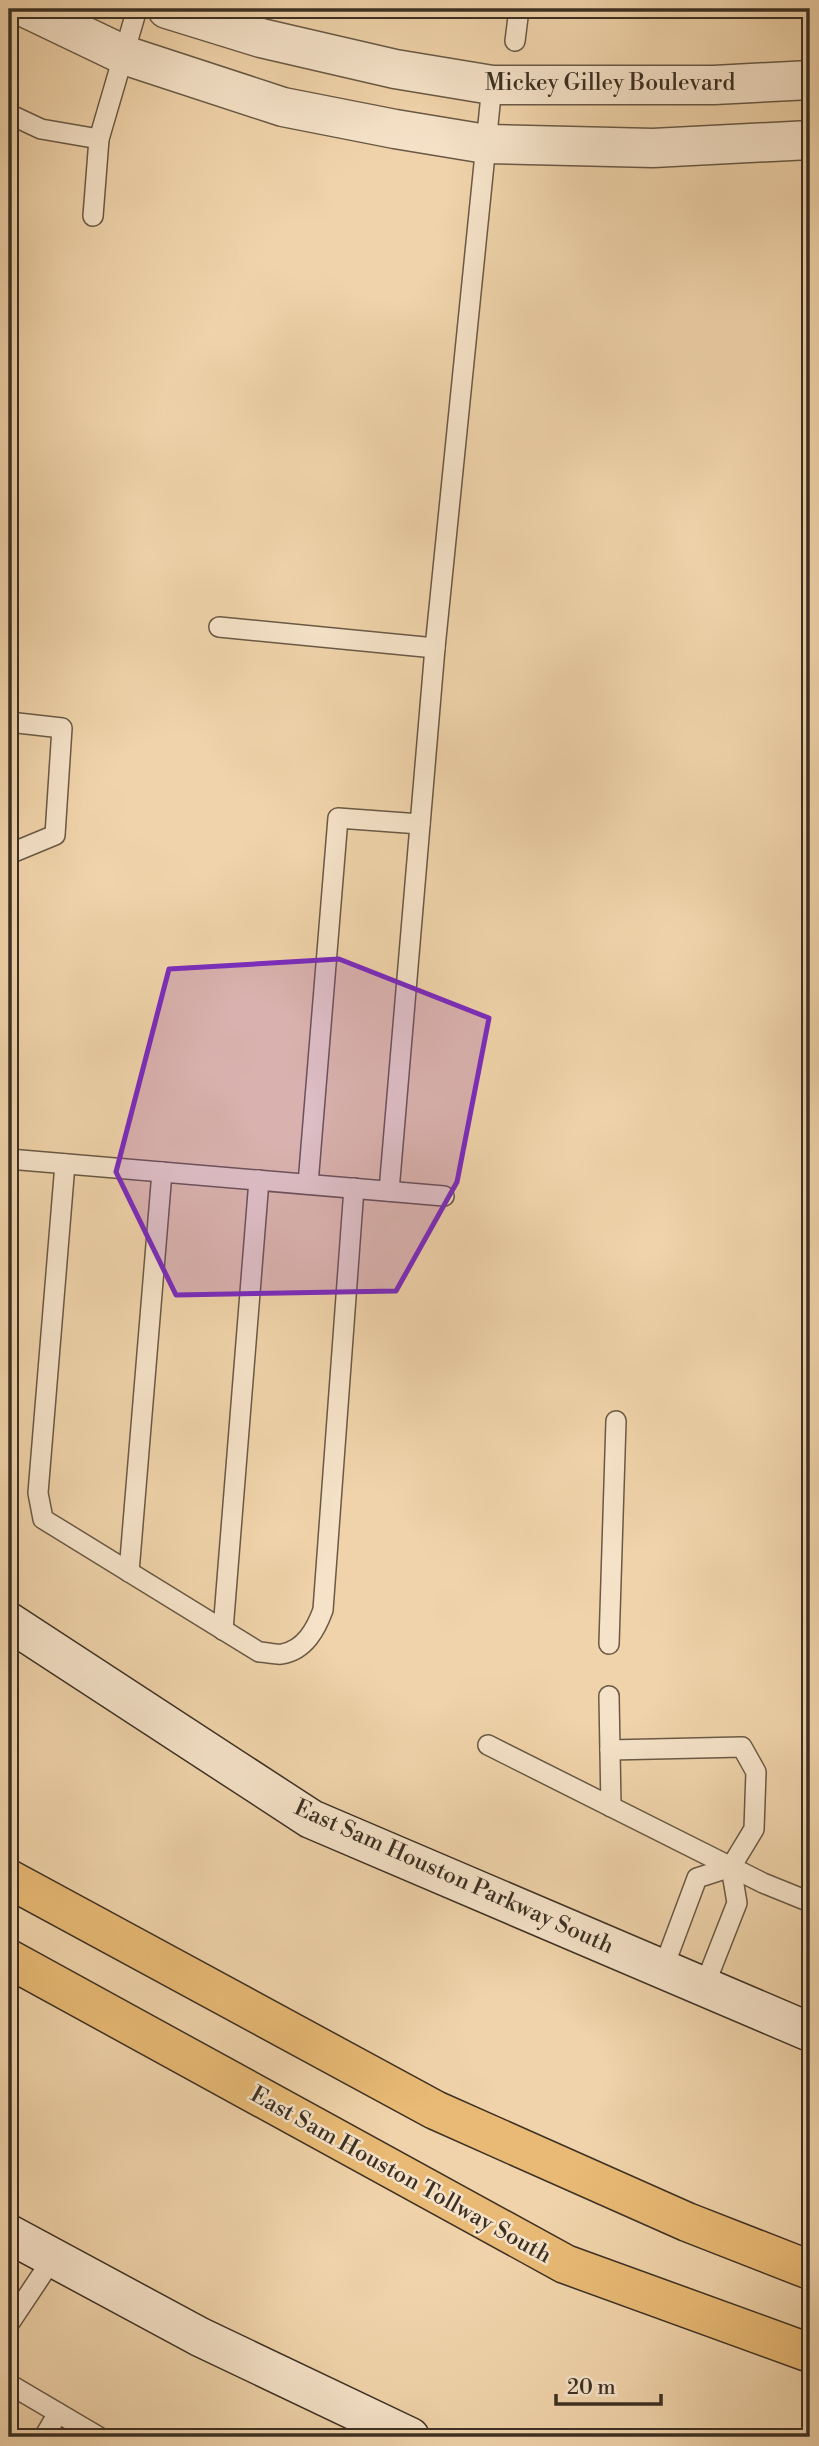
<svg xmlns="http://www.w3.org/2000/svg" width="819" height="2446" viewBox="0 0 819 2446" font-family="'Libre Bodoni',serif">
<rect width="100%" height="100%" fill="#f0d3aa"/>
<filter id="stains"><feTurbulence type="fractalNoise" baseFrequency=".00286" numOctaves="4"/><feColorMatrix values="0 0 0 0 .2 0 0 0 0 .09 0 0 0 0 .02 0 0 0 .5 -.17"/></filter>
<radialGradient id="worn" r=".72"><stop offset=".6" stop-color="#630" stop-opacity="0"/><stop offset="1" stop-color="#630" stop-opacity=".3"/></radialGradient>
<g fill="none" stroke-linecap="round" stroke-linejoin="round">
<defs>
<g id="service">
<path d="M515 41 519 9"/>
<path d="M9 114 41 129 99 139"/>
<path d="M93 216 99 139 137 9"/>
<path d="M219 627 435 648"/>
<path d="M9 722 62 728 55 835 9 854"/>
<path d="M9 1159 444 1196"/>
<path d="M65 1164 38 1493 43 1519 259 1652C266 1652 276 1655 282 1654 305 1650 316 1629 323 1610L354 1188"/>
<path d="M308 1184 338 818 420 824"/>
<path d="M389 1191 435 648 492 85"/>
<path d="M129 1572 162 1172"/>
<path d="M223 1630 259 1180"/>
<path d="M609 1644 616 1421"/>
<path d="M609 1696 611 1807"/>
<path d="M488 1745 763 1883 810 1902"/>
<path d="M610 1750 742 1747 756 1772 754 1829 731 1867 697 1878 663 1969"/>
<path d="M704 1987 737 1903 731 1867"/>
<path d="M9 2324 53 2258"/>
<path d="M9 2384 99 2437"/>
<path d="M44 2437 58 2413"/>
</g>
<g id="tertiary">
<path d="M28 9 124 55 283 107 395 129 486 144 653 148 810 140"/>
<path d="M167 9 261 38 395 69 492 85H714L810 80"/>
</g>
<g id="secondary">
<path d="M9 1622 311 1819 810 2032"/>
<path d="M9 2234 200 2337 410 2437"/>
</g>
<g id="motorway">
<path d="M9 1879 435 2110 687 2222 810 2270"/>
<path d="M9 1959 565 2264 810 2353"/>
</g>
</defs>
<use href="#service" stroke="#695945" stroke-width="22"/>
<use href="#tertiary" stroke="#695945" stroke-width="41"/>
<use href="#secondary" stroke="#3c3023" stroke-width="41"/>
<use href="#motorway" stroke="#3c3023" stroke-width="41"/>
<use href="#service" stroke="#f5e2c8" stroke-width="19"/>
<use href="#tertiary" stroke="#f5e2c8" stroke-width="38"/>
<use href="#secondary" stroke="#f5e2c8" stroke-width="38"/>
<use href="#motorway" stroke="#e8ba75" stroke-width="38"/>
</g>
<path fill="#7b2cbf" fill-opacity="0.2" stroke="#7b2cbf" stroke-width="5" stroke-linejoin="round" d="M339 959 489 1018 457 1182 396 1291 176 1295 116 1172 169 969Z"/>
<g text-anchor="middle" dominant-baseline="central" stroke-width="5" stroke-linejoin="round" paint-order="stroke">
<g font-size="23" fill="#3c3023" stroke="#f5e2c8">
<text x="610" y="83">Mickey Gilley Boulevard</text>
<text transform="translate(454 1877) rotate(24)">East Sam Houston Parkway South</text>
<text transform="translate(401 2175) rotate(29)">East Sam Houston Tollway South</text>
</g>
</g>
<rect width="819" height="2446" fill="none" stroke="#f0d3aa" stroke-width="35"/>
<rect x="10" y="10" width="798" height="2425" fill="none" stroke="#3c3023" stroke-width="3.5"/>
<rect x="18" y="18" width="784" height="2411" fill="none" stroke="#3c3023" stroke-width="2"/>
<path d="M556 2394v10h105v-10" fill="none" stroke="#3c3023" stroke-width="3.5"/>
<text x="567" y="2394" font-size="21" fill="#3c3023" stroke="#f5e2c8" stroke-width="5" paint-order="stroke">20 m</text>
<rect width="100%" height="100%" filter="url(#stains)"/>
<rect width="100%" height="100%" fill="url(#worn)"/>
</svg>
